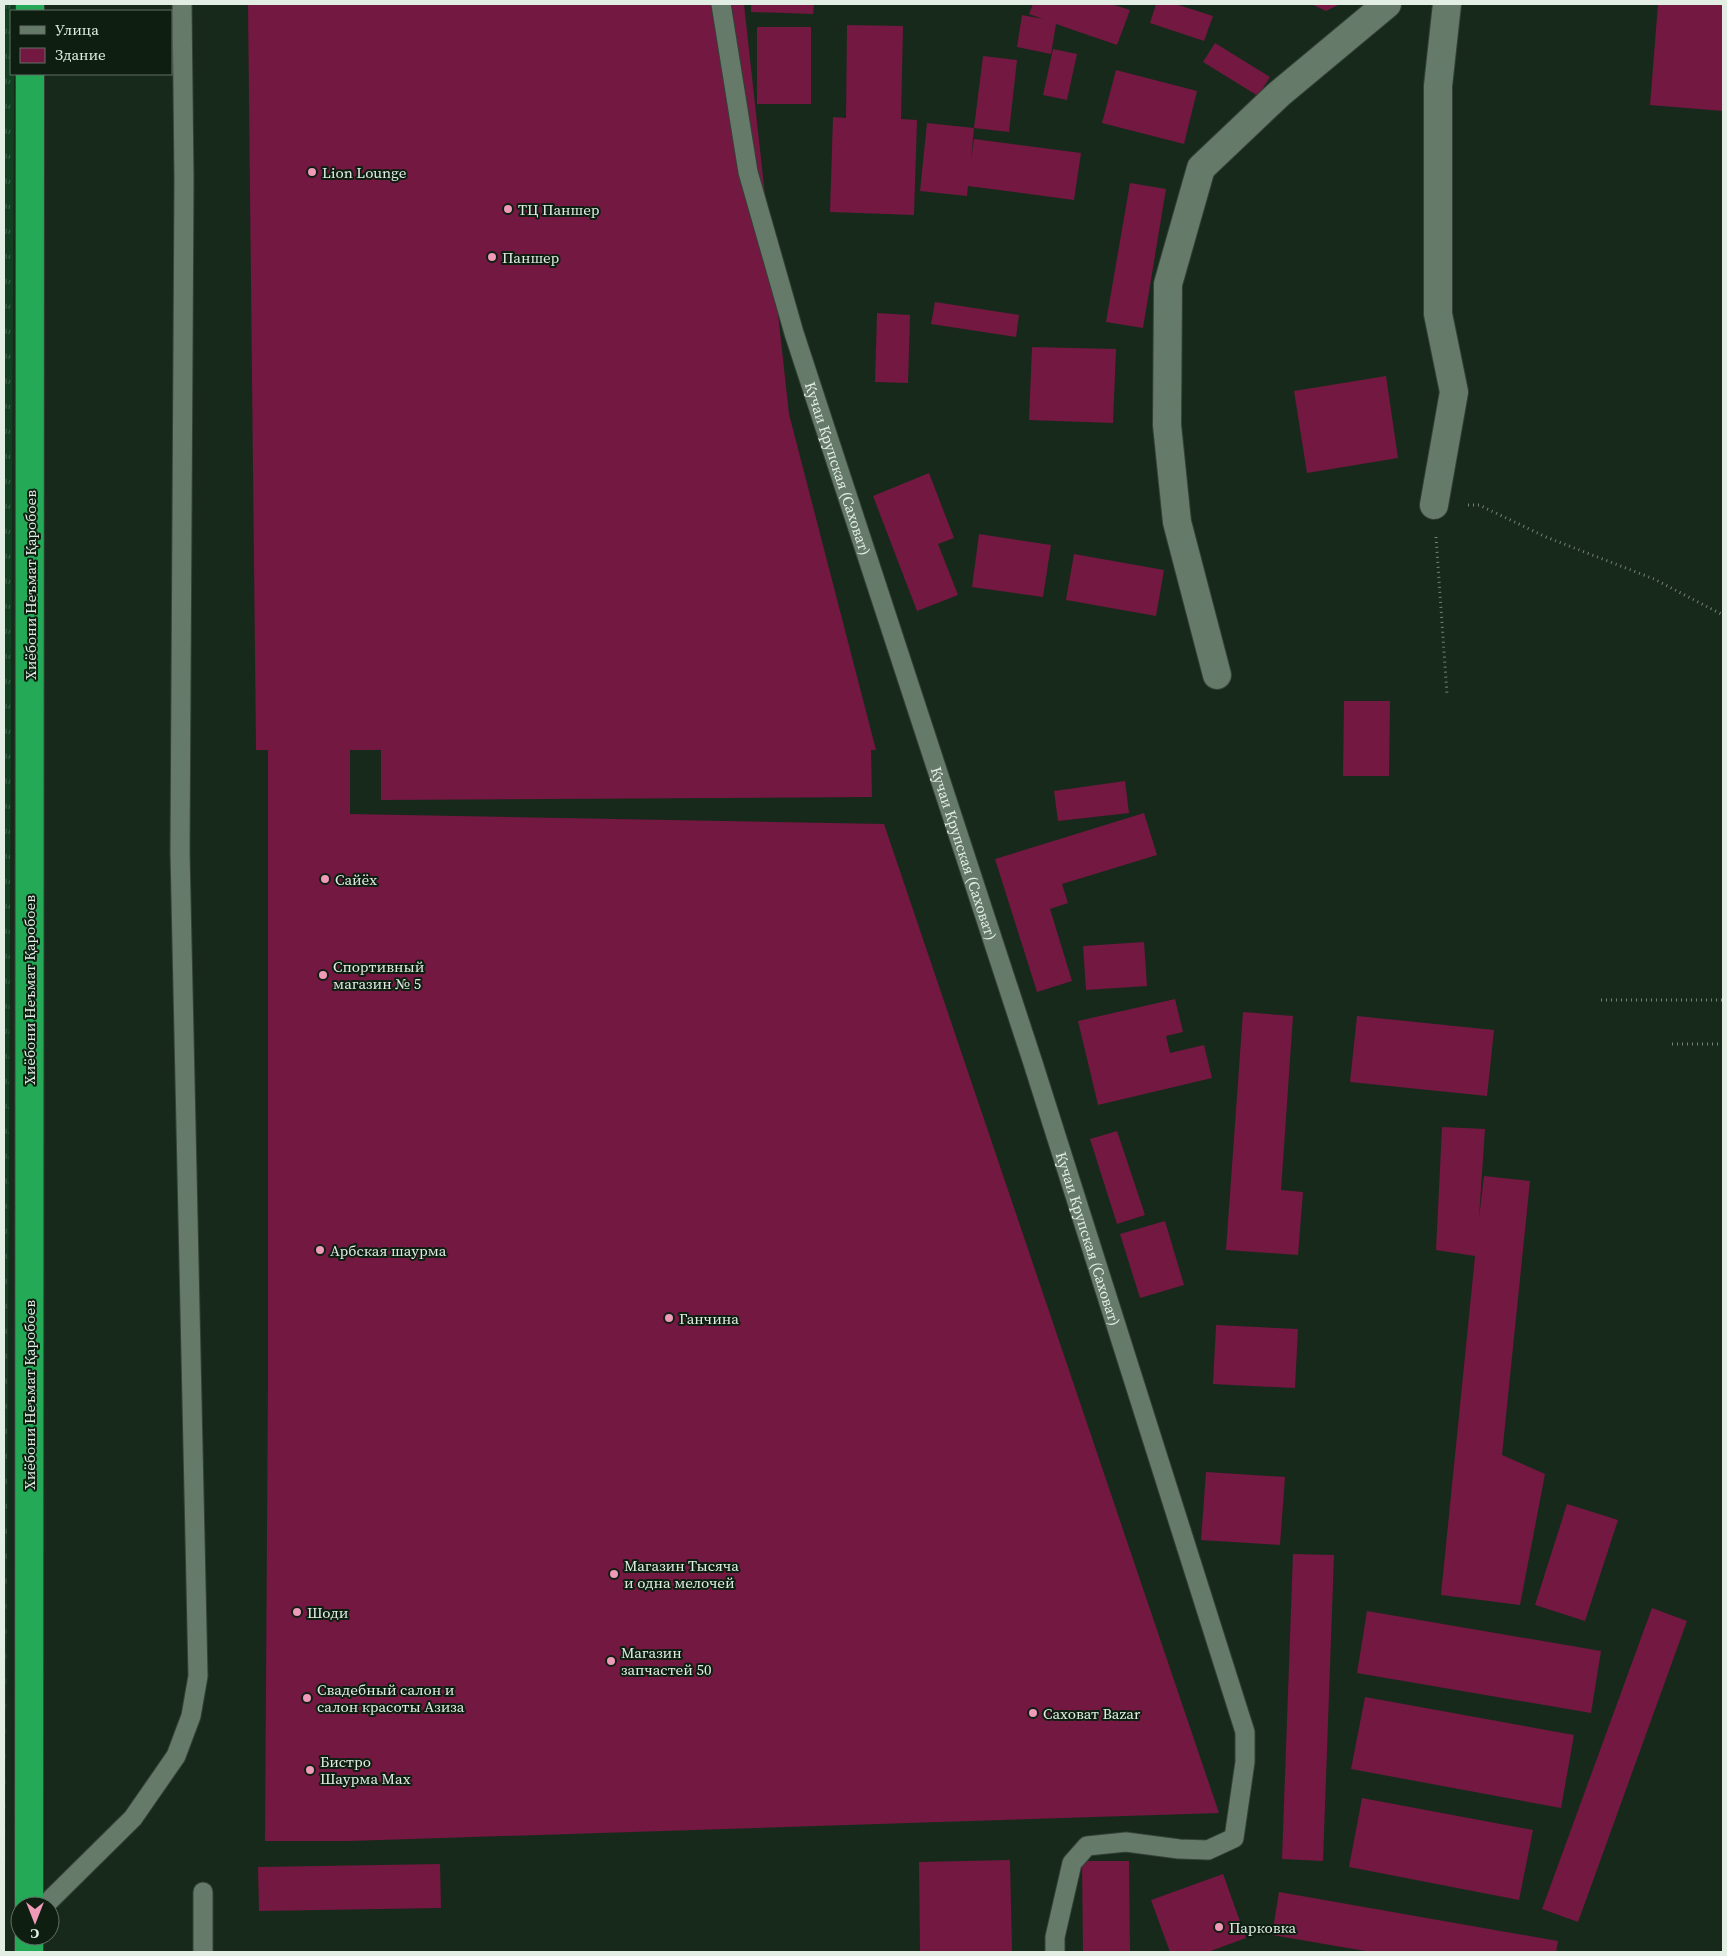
<svg xmlns="http://www.w3.org/2000/svg" width="1727" height="1956" viewBox="0 0 1727 1956" font-family="'Source Serif 4',serif">
<defs>
<pattern id="grass-tufts" width="24" height="20" patternUnits="userSpaceOnUse" patternTransform="scale(1.25)"><rect width="24" height="20" fill="#114021"/><path d="M3 7l-1-3M5 7V3M7 7l1-3M15 17l-1-3M17 17v-4M19 17l1-3" fill="none" stroke="#335c41"/></pattern>
</defs>
<rect width="100%" height="100%" fill="#17291b"/>
<path fill="url(#grass-tufts)" d="M4 4H15V11H11V74H14L5 1952H4Z"/>
<g fill="#721841">
<path d="M248 4H744L789 414 876 750H871L872 797 381 800V750H350V814L884 824 1219 1813 350 1841H265L268 1375V750H256Z"/>
<path d="M751 4H814L813 14 751 12Z"/>
<path d="M1033 4H1111L1130 10 1117 45 1056 24 1051 54 1017 47 1022 15 1043 19 1029 14Z"/>
<path d="M1156 4H1175L1213 16 1204 41 1150 23Z"/>
<path d="M1311 4H1340L1326 11Z"/>
<path d="M1658 4H1723V111L1650 105Z"/>
<path d="M847 25 903 26 901 119 917 120 914 215 830 212 833 117 846 118Z"/>
<rect x="757" y="27" width="54" height="77"/>
<path d="M1215 43 1270 77 1258 96 1203 62Z"/>
<path d="M1053 49 1077 54 1067 100 1043 95Z"/>
<path d="M983 56 1017 60 1009 132 974 128 971 159 974 139 1081 153 1074 200 968 186 967 196 920 191 927 123 974 128Z"/>
<path d="M1116 70 1197 91 1184 144 1102 123Z"/>
<path d="M1130 183 1166 189 1143 328 1106 322Z"/>
<path d="M935 302 1019 315 1016 337 931 324Z"/>
<path d="M877 313 910 315 908 383 875 382Z"/>
<path d="M1032 347 1116 349 1113 423 1029 420Z"/>
<path d="M1386 376 1398 458 1307 473 1294 391Z"/>
<path d="M929 473 954 538 938 544 958 595 917 611 873 496Z"/>
<path d="M979 534 1051 545 1043 597 972 587Z"/>
<path d="M1074 554 1164 570 1156 616 1066 600Z"/>
<path d="M1344 701H1390L1389 776H1343Z"/>
<path d="M1125 781 1129 813 1058 821 1054 791Z"/>
<path d="M1144 813 1157 855 1062 884 1068 903 1050 909 1072 981 1037 992 995 859Z"/>
<path d="M1144 942 1147 986 1086 990 1083 946Z"/>
<path d="M1175 999 1183 1032 1166 1036 1170 1053 1204 1045 1212 1078 1098 1105 1078 1021Z"/>
<path d="M1243 1012 1293 1016 1281 1190 1303 1192 1298 1255 1226 1250Z"/>
<path d="M1357 1016 1494 1030 1487 1096 1350 1082Z"/>
<path d="M1442 1127 1485 1129 1479 1218 1484 1176 1530 1181 1502 1455 1545 1474 1520 1605 1441 1595 1475 1256 1436 1250Z"/>
<path d="M1117 1131 1145 1215 1117 1224 1090 1139Z"/>
<path d="M1165 1221 1184 1285 1140 1298 1120 1234Z"/>
<path d="M1216 1325 1298 1329 1295 1388 1213 1384Z"/>
<path d="M1206 1472 1285 1477 1280 1545 1201 1540Z"/>
<path d="M1567 1504 1618 1520 1585 1621 1535 1605Z"/>
<path d="M1293 1554 1334 1555 1323 1861 1282 1859Z"/>
<path d="M1652 1608 1687 1621 1578 1922 1542 1909Z"/>
<path d="M1367 1611 1601 1651 1591 1713 1357 1673Z"/>
<path d="M1365 1697 1574 1735 1561 1808 1351 1769Z"/>
<path d="M1362 1798 1533 1830 1519 1900 1349 1867Z"/>
<path d="M1010 1860 1012 1952H920L919 1862Z"/>
<path d="M1082 1861H1129L1130 1952H1083Z"/>
<path d="M440 1864 441 1908 259 1911 258 1867Z"/>
<path d="M1223 1874 1246 1938 1208 1952H1170L1151 1900Z"/>
<path d="M1279 1892 1558 1941 1556 1952H1371L1272 1935Z"/>
</g>
<g fill="none" stroke-linecap="round" stroke-linejoin="round">
<defs>
<g id="lane">
<path id="s1" d="M721 4 748 172 794 333 1033 1063 1245 1732V1762L1234 1838 1208 1850 1179 1849 1126 1842 1087 1846 1072 1863 1055 1937V1952"/>
<path d="M203 1892V1952"/>
<path d="M44 1906 133 1818 176 1756 191 1716 198 1676 180 852 184 180 182 4"/>
</g>
<g id="street">
<path d="M1434 505 1454 392 1438 314V86L1447 4"/>
<path d="M1217 675 1177 522 1167 425 1168 284 1201 168 1279 94 1387 4"/>
</g>
<g id="highway">
<path d="M30 11V4"/>
<path d="M29 1906 30 74"/>
<path d="M29 1952V1936"/>
</g>
</defs>
<use href="#lane" stroke="#344237" stroke-width="21"/>
<use href="#street" stroke="#344237" stroke-width="30"/>
<use href="#highway" stroke="#344237" stroke-width="30"/>
<g stroke="#748277" stroke-width="3" stroke-dasharray="1 4" stroke-linecap="butt">
<path d="M1468 505H1479L1546 537 1654 579 1723 615"/>
<path d="M1436 537 1447 694"/>
<path d="M1601 1000H1723"/>
<path d="M1672 1044H1723"/>
</g>
<use href="#lane" stroke="#667a6a" stroke-width="19"/>
<use href="#street" stroke="#667a6a" stroke-width="28"/>
<use href="#highway" stroke="#24a957" stroke-width="28"/>
</g>
<g fill="#ef9ab8" stroke="#0e1f12" stroke-width="2">
<circle cx="312" cy="172" r="5"/>
<circle cx="508" cy="209" r="5"/>
<circle cx="492" cy="257" r="5"/>
<circle cx="325" cy="879" r="5"/>
<circle cx="323" cy="975" r="5"/>
<circle cx="320" cy="1250" r="5"/>
<circle cx="669" cy="1318" r="5"/>
<circle cx="614" cy="1574" r="5"/>
<circle cx="297" cy="1612" r="5"/>
<circle cx="611" cy="1661" r="5"/>
<circle cx="307" cy="1698" r="5"/>
<circle cx="1033" cy="1713" r="5"/>
<circle cx="310" cy="1770" r="5"/>
<circle cx="1219" cy="1927" r="5"/>
</g>
<g text-anchor="middle" dominant-baseline="central" stroke-width="4" stroke-linejoin="round" paint-order="stroke">
<g font-size="15" fill="#e2ede4" stroke="#0e1f12" text-anchor="start">
<text x="322" y="172">Lion Lounge</text>
<text x="518" y="209">ТЦ Паншер</text>
<text x="502" y="257">Паншер</text>
<text x="335" y="879">Сайёх</text>
<text x="333" y="966">Спортивный<tspan x="333" dy="17">магазин № 5</tspan></text>
<text x="330" y="1250">Арбская шаурма</text>
<text x="679" y="1318">Ганчина</text>
<text x="624" y="1565">Магазин Тысяча<tspan x="624" dy="17">и одна мелочей</tspan></text>
<text x="307" y="1612">Шоди</text>
<text x="621" y="1652">Магазин<tspan x="621" dy="17">запчастей 50</tspan></text>
<text x="317" y="1689">Свадебный салон и<tspan x="317" dy="17">салон красоты Азиза</tspan></text>
<text x="1043" y="1713">Саховат Bazar</text>
<text x="320" y="1761">Бистро<tspan x="320" dy="17">Шаурма Мax</tspan></text>
<text x="1229" y="1927">Парковка</text>
</g>
<g font-size="15" fill="#e2ede4" stroke="#0e1f12">
<text stroke="none"><textPath href="#s1" startOffset="480">Кучаи Крупская (Саховат)</textPath></text>
<text transform="translate(30 585) rotate(-90)">Хиёбони Неъмат Қаробоев</text>
<text stroke="none"><textPath href="#s1" startOffset="885">Кучаи Крупская (Саховат)</textPath></text>
<text transform="translate(29 990) rotate(-90)">Хиёбони Неъмат Қаробоев</text>
<text stroke="none"><textPath href="#s1" startOffset="1290">Кучаи Крупская (Саховат)</textPath></text>
<text transform="translate(29 1395) rotate(-90)">Хиёбони Неъмат Қаробоев</text>
</g>
</g>
<rect width="1727" height="1956" fill="none" stroke="#e2ede4" stroke-width="10"/>
<rect x="10" y="10" width="162" height="65" fill="#0e1f12" stroke="#637166"/>
<rect x="20" y="26" width="25" height="8" fill="#667a6a" stroke="#637166"/>
<text x="55" y="35" font-size="15" fill="#e2ede4">Улица</text>
<rect x="20" y="48" width="25" height="15" fill="#721841" stroke="#637166"/>
<text x="55" y="60" font-size="15" fill="#e2ede4">Здание</text>
<g transform="translate(35 1921) rotate(180)"><circle r="24" fill="#0e1f12" stroke="#637166"/>
<path d="M0-4L9 19L0 12L-9 19Z" fill="#ef9ab8"/>
<text y="-8" font-size="14" font-weight="bold" text-anchor="middle" fill="#e2ede4">С</text>
</g>
</svg>
